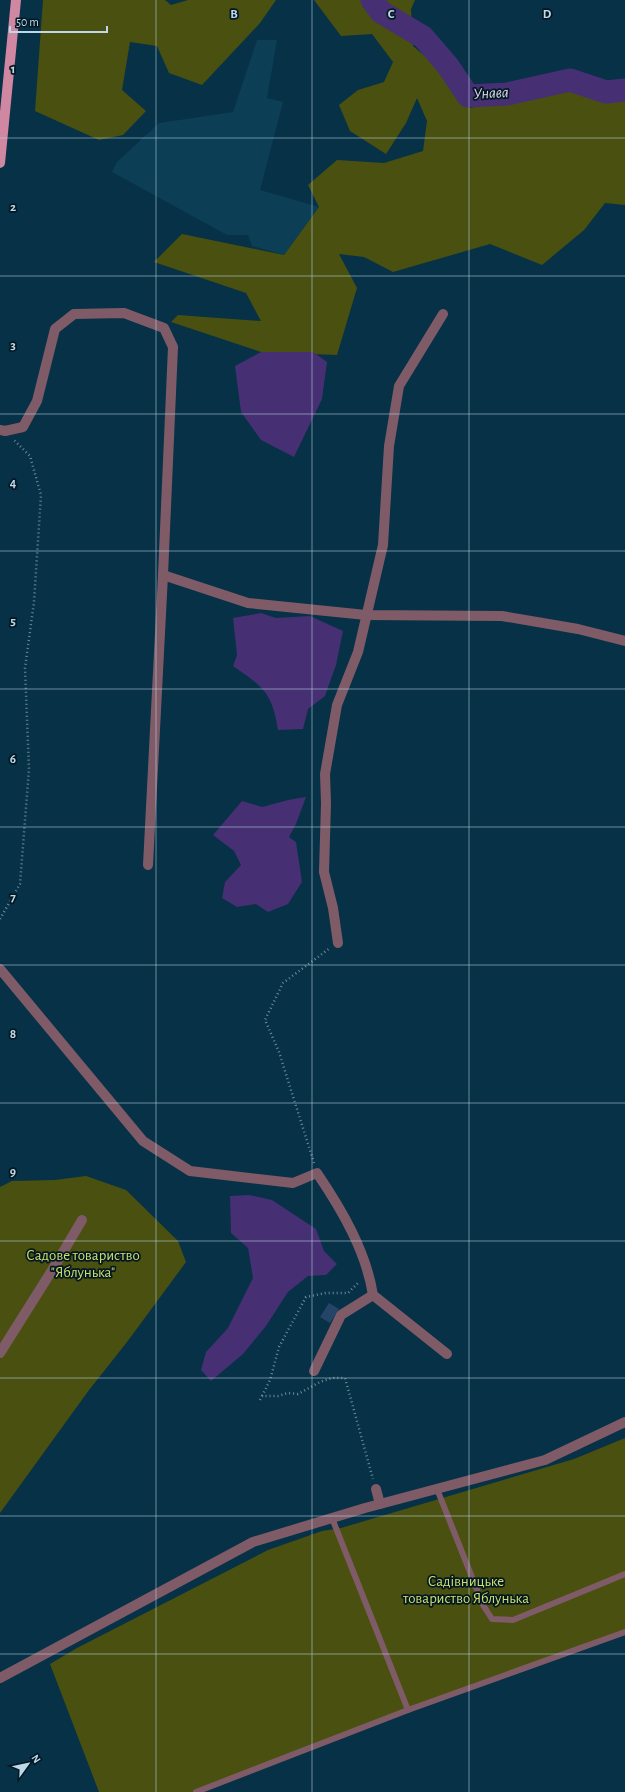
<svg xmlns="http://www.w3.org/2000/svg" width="625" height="1792" viewBox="0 0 625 1792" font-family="'Alegreya Sans',sans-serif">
<rect width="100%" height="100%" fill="#073146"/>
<path fill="#0c3e56" d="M257 40H277L267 98 283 102 260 190 319 207 284 255 252 246 248 235H227L112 172 117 162 159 123 233 112Z"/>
<g fill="#4a5010">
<path d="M43 0H165L171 5 188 0H276L260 23 202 85 169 73 157 46 130 42 122 90 146 111 123 135 99 140 35 111Z"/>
<path d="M314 0H415L411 9 413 46 446 74 470 108 568 86 625 97V205L605 203 584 230 542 265 490 244 393 272 364 257 339 254 357 288 337 355 261 352 171 322 178 315 261 321 246 293 154 262 182 234 284 255 319 207 308 185 337 160 384 163 423 151 427 121 417 98 406 123 386 154 350 131 339 105 358 90 384 82 393 62 372 34 341 36Z"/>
<path d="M86 1176 126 1190 178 1241 186 1262 127 1342 89 1390 0 1513V1187L12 1181 55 1180Z"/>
<path d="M625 1438V1632L408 1710 199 1792H99L50 1664 77 1648 268 1550 322 1531 341 1528 574 1459Z"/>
</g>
<g fill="#462f73">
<path d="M261 352H313L327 362 322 399 294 457 261 440 241 412 235 366Z"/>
<path d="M261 613 276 618 310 616 343 631 336 665 325 696 308 709 303 729 278 730C272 692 263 687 233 666L237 655 233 618Z"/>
<path d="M306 797 296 824 289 837 296 842 302 882 288 904 268 912 256 904 237 907 222 898 225 882 241 865 234 851 213 835 242 801 262 807 288 800Z"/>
<path d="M249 1195 272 1200 316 1229 324 1251 337 1264 326 1275 308 1276 288 1292 266 1326 243 1354 211 1381 201 1370 206 1352 228 1328 253 1278 248 1248 231 1233 230 1196Z"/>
</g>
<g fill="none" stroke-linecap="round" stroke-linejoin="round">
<path stroke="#462f73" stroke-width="23" d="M372 0 381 12 423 37 448 66 468 96 507 94 570 80 606 92 625 90"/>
</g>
<path fill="#264368" d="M329 1303 339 1309 330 1323 320 1317Z"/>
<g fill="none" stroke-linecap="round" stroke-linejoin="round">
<g stroke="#698a9d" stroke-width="2.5" stroke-dasharray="1 3" stroke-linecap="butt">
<path d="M0 919 20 884 29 769 25 668 34 602 41 495 30 456 14 440"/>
<path d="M314 1163 279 1052 265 1020 283 983 330 948"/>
<path d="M262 1396 270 1380 279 1347 306 1297 326 1293H348L359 1282"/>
<path d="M260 1400 262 1396H278L288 1393 298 1394 320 1382 332 1378H345L373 1479"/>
</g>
<g stroke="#7f5b68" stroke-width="6">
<path d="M437 1489 483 1605 492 1619 513 1620 625 1574"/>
<path d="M332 1518 408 1710"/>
<path d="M196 1792 408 1710 625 1632"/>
</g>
<g stroke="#7f5b68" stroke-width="10">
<path d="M0 430 5 431 23 427 37 401 55 329 74 314 124 313 164 328 173 347 163 575 248 603 366 615 502 616 578 629 625 641"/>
<path d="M148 865 163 575"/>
<path d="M338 943 333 908 324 872 326 803 325 774 337 705 358 652 383 545 389 446 399 386 443 314"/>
<path d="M0 969 143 1141 190 1171 293 1183 317 1173C342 1210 366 1251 373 1295L447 1354"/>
<path d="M0 1353 56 1264 82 1220"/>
<path d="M314 1371 341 1315 373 1295"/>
<path d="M376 1489 380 1504"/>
<path d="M0 1678 253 1542 365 1508 545 1460 625 1422"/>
</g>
<path stroke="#d087a2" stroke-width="10" d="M0 163 16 0"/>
</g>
<path fill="none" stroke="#bed8e9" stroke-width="1" stroke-opacity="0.55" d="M156 0V1792M312 0V1792M469 0V1792M0 138H625M0 276H625M0 414H625M0 551H625M0 689H625M0 827H625M0 965H625M0 1103H625M0 1241H625M0 1378H625M0 1516H625M0 1654H625"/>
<g text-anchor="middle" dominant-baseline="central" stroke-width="3.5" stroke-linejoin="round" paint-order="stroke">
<g font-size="15" fill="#d0df6a" stroke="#031823">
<text x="83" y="1255">Садове товариство<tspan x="83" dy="17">"Яблунька"</tspan></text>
<text x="466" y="1581">Садівницьке<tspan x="466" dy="17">товариство Яблунька</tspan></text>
</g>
<g font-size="16" font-style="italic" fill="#dedaee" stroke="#031823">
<text transform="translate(491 93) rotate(-3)">Унава</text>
</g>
</g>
<g font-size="13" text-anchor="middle" font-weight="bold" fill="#bed8e9" stroke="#031823" stroke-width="3.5" stroke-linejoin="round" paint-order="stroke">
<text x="234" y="18">B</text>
<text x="391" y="18">C</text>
<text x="547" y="18">D</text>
<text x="13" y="73">1</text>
<text x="13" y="211">2</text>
<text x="13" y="349">3</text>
<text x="13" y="487">4</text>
<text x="13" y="625">5</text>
<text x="13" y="763">6</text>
<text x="13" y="901">7</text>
<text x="13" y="1038">8</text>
<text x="13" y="1176">9</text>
</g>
<g transform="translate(28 1764) rotate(57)" stroke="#031823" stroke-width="3" paint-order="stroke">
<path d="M0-3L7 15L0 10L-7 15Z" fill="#bed8e9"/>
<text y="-6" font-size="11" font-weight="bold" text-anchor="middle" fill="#bed8e9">N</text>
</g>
<path d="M10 26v6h97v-6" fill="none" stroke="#bed8e9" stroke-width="2"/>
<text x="16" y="26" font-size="12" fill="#bed8e9" stroke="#031823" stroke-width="3" paint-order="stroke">50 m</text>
</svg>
